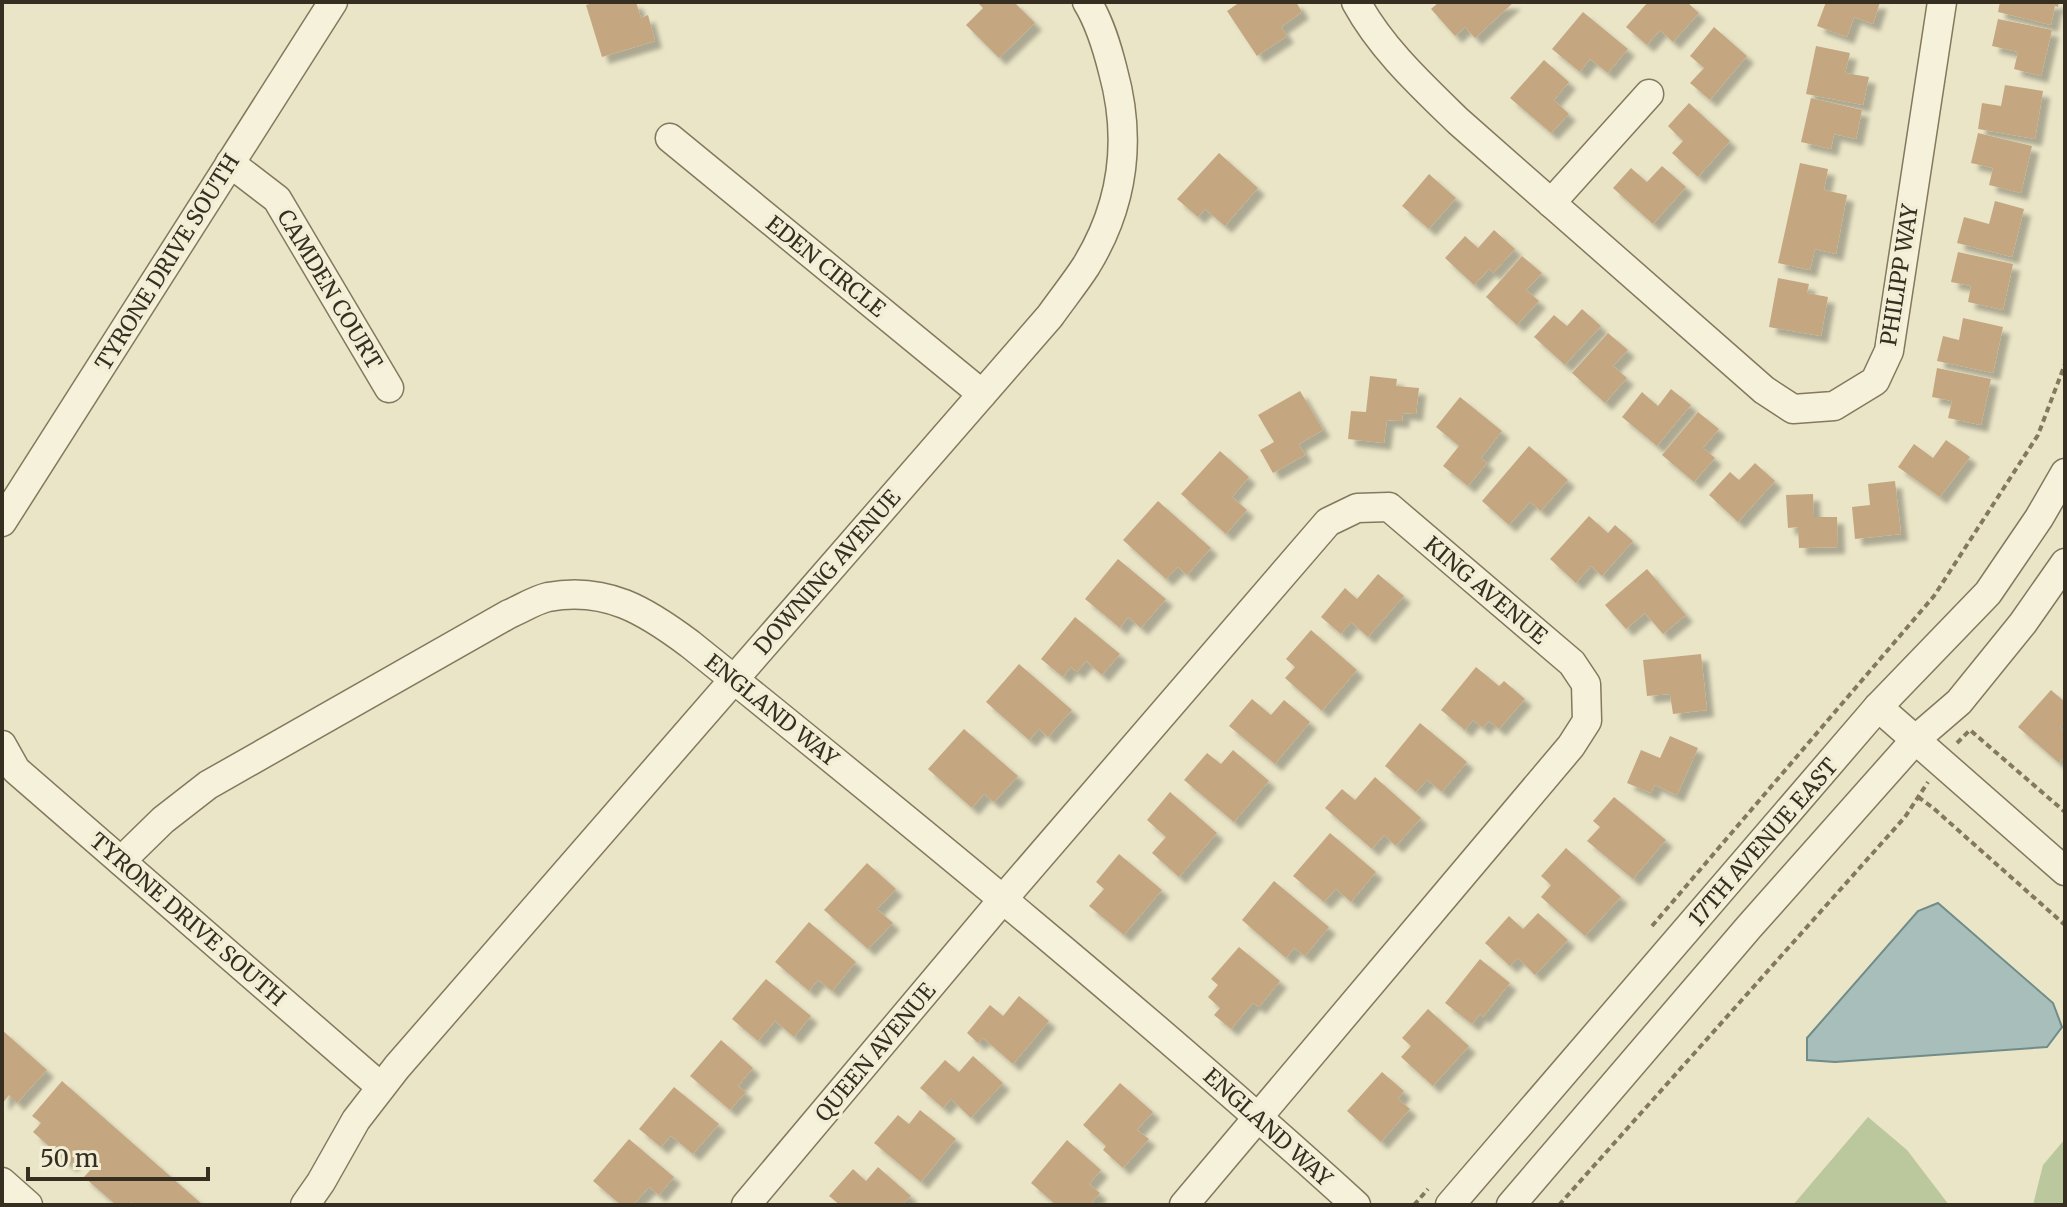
<svg xmlns="http://www.w3.org/2000/svg" width="2067" height="1207" viewBox="0 0 2067 1207" font-family="Merriweather,serif">
<defs>
<filter id="shadow"><feDropShadow dx="7" dy="7" stdDeviation="2" flood-color="#0004"/></filter>
</defs>
<rect width="100%" height="100%" fill="#eae5c7"/>
<g fill="#bbc79c">
<path d="M1868 1117 1907 1150 1949 1205H1793Z"/>
<path d="M2065 1139V1205H2033L2043 1165Z"/>
</g>
<path fill="#a8bebb" stroke="#708c89" stroke-width="2" d="M1938 903 2053 1003 2062 1027 2047 1047 1835 1062 1807 1060V1038L1918 911Z"/>
<g fill="#c4a781" filter="url(#shadow)">
<path d="M597 2H636L641 18 648 15 655 41 602 57 586 5Z"/>
<path d="M977 2H1014L1035 23 999 58 966 25 983 8Z"/>
<path d="M1240 2H1296L1302 12 1281 27 1287 36 1257 56 1227 11Z"/>
<path d="M1439 2H1514L1475 38 1465 27 1455 36 1431 9Z"/>
<path d="M1648 2H1687L1699 13 1673 42 1660 30 1647 45 1626 27Z"/>
<path d="M1826 2H1880L1873 24 1854 17 1847 37 1817 26Z"/>
<path d="M2000 2H2059L2058 7 2055 6 2051 25 1998 12Z"/>
<path d="M1583 12 1628 49 1608 73 1590 59 1580 72 1552 49Z"/>
<path d="M1998 19 2052 30 2041 76 2014 69 2018 52 1992 46Z"/>
<path d="M1714 27 1747 56 1710 100 1690 83 1704 68 1690 56Z"/>
<path d="M1816 46 1850 53 1845 73 1869 77 1863 105 1806 94Z"/>
<path d="M1544 60 1569 82 1554 100 1569 114 1551 133 1510 98Z"/>
<path d="M2005 85 2043 91 2035 139 1978 129 1982 103 2001 106Z"/>
<path d="M1811 98 1862 110 1856 139 1834 134 1831 149 1801 142Z"/>
<path d="M1689 103 1730 141 1698 177 1672 153 1683 141 1668 126Z"/>
<path d="M1978 133 2032 146 2021 193 1989 185 1993 168 1971 163Z"/>
<path d="M1219 153 1258 188 1225 226 1205 209 1198 217 1177 199Z"/>
<path d="M1800 163 1828 169 1824 190 1847 195 1836 254 1815 249 1810 270 1778 263Z"/>
<path d="M1662 166 1686 187 1653 224 1613 188 1631 168 1647 182Z"/>
<path d="M1429 174 1456 198 1429 229 1402 206Z"/>
<path d="M1995 201 2024 209 2012 257 1957 243 1964 217 1989 224Z"/>
<path d="M1494 230 1515 249 1493 273 1489 269 1474 285 1445 258 1465 236 1478 248Z"/>
<path d="M1958 252 2013 264 2003 310 1968 302 1971 286 1951 282Z"/>
<path d="M1522 256 1542 273 1526 290 1539 301 1517 325 1486 297Z"/>
<path d="M1778 278 1809 284 1807 293 1828 297 1821 336 1769 327Z"/>
<path d="M1582 309 1601 326 1565 365 1534 337 1554 315 1567 326Z"/>
<path d="M1963 318 2003 327 1993 373 1937 361 1943 336 1959 340Z"/>
<path d="M1608 333 1628 350 1613 366 1627 378 1605 403 1572 373Z"/>
<path d="M1937 368 1991 379 1981 425 1948 418 1952 401 1932 397Z"/>
<path d="M1370 376 1397 379 1396 386 1419 388 1416 414 1403 413 1402 421 1387 420 1384 443 1348 439 1351 411 1366 412Z"/>
<path d="M1671 389 1691 405 1657 446 1622 417 1642 392 1658 406Z"/>
<path d="M1300 391 1323 430 1299 444 1305 455 1273 473 1260 450 1274 442 1258 415Z"/>
<path d="M1460 397 1502 431 1481 458 1487 463 1468 486 1443 466 1459 446 1436 427Z"/>
<path d="M1698 412 1719 429 1703 448 1715 458 1694 482 1662 455Z"/>
<path d="M1946 440 1970 457 1940 497 1898 467 1914 444 1933 458Z"/>
<path d="M1529 446 1568 480 1541 511 1530 502 1509 525 1482 501Z"/>
<path d="M1220 451 1249 477 1232 497 1247 510 1226 534 1181 494Z"/>
<path d="M1755 463 1775 481 1738 522 1709 495 1730 472 1739 480Z"/>
<path d="M1895 481 1901 534 1855 539 1852 507 1870 505 1868 484Z"/>
<path d="M1813 494 1814 517H1837L1838 547 1799 548 1798 527 1788 528 1786 495Z"/>
<path d="M1158 501 1211 548 1187 575 1178 567 1166 579 1123 540Z"/>
<path d="M1589 516 1608 533 1615 525 1633 541 1602 576 1591 566 1576 583 1550 559Z"/>
<path d="M1118 559 1166 599 1141 628 1128 617 1120 628 1085 599Z"/>
<path d="M1647 569 1686 615 1663 634 1645 613 1626 629 1605 605Z"/>
<path d="M1378 574 1404 596 1368 637 1351 622 1341 634 1321 617 1345 588 1357 599Z"/>
<path d="M1075 617 1120 654 1102 675 1086 661 1077 672 1071 667 1063 677 1041 659Z"/>
<path d="M1311 630 1357 670 1322 711 1285 678 1295 667 1286 659Z"/>
<path d="M1701 654 1707 710 1673 714 1670 694 1647 696 1643 660Z"/>
<path d="M1019 664 1072 710 1048 737 1039 729 1029 740 986 702Z"/>
<path d="M1476 667 1499 686 1504 681 1525 699 1499 729 1489 721 1483 728 1473 720 1465 730 1441 710Z"/>
<path d="M2051 690 2065 702V722L2060 727 2065 732V756L2059 763 2018 727Z"/>
<path d="M1252 699 1271 715 1284 700 1310 722 1275 764 1229 726Z"/>
<path d="M1420 723 1467 762 1442 792 1427 780 1416 792 1385 766Z"/>
<path d="M964 729 1018 776 994 802 984 794 972 808 928 769Z"/>
<path d="M1670 736 1698 748 1677 795 1655 785 1651 793 1627 783 1641 750 1660 758Z"/>
<path d="M1233 750 1269 781 1234 822 1184 780 1207 753 1221 764Z"/>
<path d="M1375 777 1421 818 1396 846 1384 835 1372 849 1325 808 1342 789 1355 800Z"/>
<path d="M1170 792 1217 833 1179 877 1152 853 1166 837 1147 820Z"/>
<path d="M1614 797 1666 840 1633 879 1587 841 1600 827 1593 821Z"/>
<path d="M1330 833 1376 872 1351 902 1336 889 1324 902 1293 876Z"/>
<path d="M1566 848 1621 897 1585 936 1541 897 1551 885 1541 876Z"/>
<path d="M1119 854 1162 890 1124 935 1089 906 1104 889 1096 882Z"/>
<path d="M867 863 896 889 877 909 893 923 868 949 824 910Z"/>
<path d="M1274 881 1329 927 1305 956 1294 948 1286 958 1242 920Z"/>
<path d="M1538 913 1568 940 1535 975 1518 958 1510 966 1485 943 1509 916 1523 929Z"/>
<path d="M809 922 856 962 832 991 818 980 809 991 775 962Z"/>
<path d="M1239 947 1280 981 1259 1007 1253 1003 1231 1029 1214 1015 1220 1008 1208 997 1218 985 1211 979Z"/>
<path d="M1480 959 1510 983 1483 1017 1480 1014 1472 1024 1445 1003Z"/>
<path d="M766 979 811 1016 794 1037 775 1021 758 1041 732 1019Z"/>
<path d="M1019 996 1049 1021 1013 1064 983 1038 978 1043 967 1033 990 1005 1003 1016Z"/>
<path d="M1428 1009 1469 1046 1433 1086 1401 1057 1411 1046 1402 1038Z"/>
<path d="M2 1030 47 1070 17 1103 9 1095 2 1104Z"/>
<path d="M721 1040 753 1068 738 1086 746 1092 730 1110 690 1076Z"/>
<path d="M973 1056 1003 1083 971 1118 951 1099 943 1108 920 1088 945 1060 959 1072Z"/>
<path d="M1382 1072 1404 1091 1398 1099 1410 1109 1381 1142 1347 1111Z"/>
<path d="M62 1081 203 1205H135L131 1202 128 1205H116L84 1177 93 1167 79 1155 70 1165 33 1132 41 1123 32 1116Z"/>
<path d="M1120 1083 1153 1112 1137 1130 1149 1139 1123 1168 1103 1150 1106 1146 1083 1125Z"/>
<path d="M674 1087 719 1124 693 1154 671 1136 661 1147 639 1129Z"/>
<path d="M920 1110 956 1139 921 1182 874 1143 898 1115 909 1124Z"/>
<path d="M629 1139 674 1177 659 1195 649 1187 633 1205H621L593 1181Z"/>
<path d="M1067 1140 1101 1170 1089 1184 1100 1193 1090 1205H1056L1031 1183Z"/>
<path d="M878 1167 911 1196 902 1205H840L829 1196 853 1169 866 1181Z"/>
</g>
<g fill="none" stroke-linecap="round" stroke-linejoin="round">
<defs>
<g id="minor">
<path d="M1356 2C1381 48 1420 84 1458 121L1764 390 1793 409 1834 406 1875 381 1889 351 1942 2"/>
<path d="M670 138 982 394"/>
<path d="M230 163 277 199 389 388"/>
<path d="M1551 203 1649 94"/>
<path d="M2 522 333 2"/>
<path d="M1878 707 2065 871"/>
<path d="M2 745 16 770 381 1087"/>
<path d="M121 861 163 820 208 785 509 614C521 609 535 600 548 597 606 586 646 611 690 644 916 826 1141 1010 1356 1205"/>
<path d="M2 1182 28 1205"/>
<path d="M305 1205 321 1182 356 1120 397 1067 1050 316C1062 299 1075 283 1086 266 1124 204 1132 140 1113 71 1107 47 1100 23 1087 2"/>
<path d="M746 1205 1004 898 1328 522 1357 508 1389 507 1572 663 1586 684 1587 721 1571 746 1184 1205"/>
<path d="M1450 1205 1878 707 1988 593 2039 518 2065 473"/>
<path d="M1511 1205 1749 927 1916 739 1959 702 2023 623 2065 563"/>
</g>
</defs>
<use href="#minor" stroke="#84785f" stroke-width="31"/>
<g stroke="#84785f" stroke-width="4" stroke-dasharray="6 4" stroke-linecap="butt">
<path d="M1957 743 1970 730 2065 812"/>
<path d="M1918 797 1932 807 2065 925"/>
<path d="M1652 926 1934 596 2038 435 2065 364"/>
<path d="M1414 1205 1428 1189"/>
<path d="M1559 1205 1905 817 1928 782"/>
</g>
<use href="#minor" stroke="#f5f1da" stroke-width="28"/>
</g>
<g text-anchor="middle" dominant-baseline="central" stroke-width="7" stroke-linejoin="round" paint-order="stroke">
<g font-size="22" fill="#362e21" stroke="#f2eed6">
<text transform="translate(167 262) rotate(-58)">TYRONE DRIVE SOUTH</text>
<text transform="translate(826 266) rotate(39)">EDEN CIRCLE</text>
<text transform="translate(1899 275) rotate(-81)">PHILIPP WAY</text>
<text transform="translate(330 289) rotate(59)">CAMDEN COURT</text>
<text transform="translate(827 572) rotate(-49)">DOWNING AVENUE</text>
<text transform="translate(1486 590) rotate(40)">KING AVENUE</text>
<text transform="translate(772 710) rotate(39)">ENGLAND WAY</text>
<text transform="translate(1763 842) rotate(-49)">17TH AVENUE EAST</text>
<text transform="translate(188 919) rotate(41)">TYRONE DRIVE SOUTH</text>
<text transform="translate(875 1052) rotate(-50)">QUEEN AVENUE</text>
<text transform="translate(1268 1127) rotate(42)">ENGLAND WAY</text>
</g>
</g>
<rect width="2067" height="1207" fill="none" stroke="#362e21" stroke-width="8"/>
<path d="M28 1167v12h180v-12" fill="none" stroke="#362e21" stroke-width="4"/>
<text x="40" y="1167" font-size="24" fill="#362e21" stroke="#f2eed6" stroke-width="6" paint-order="stroke">50 m</text>
</svg>
